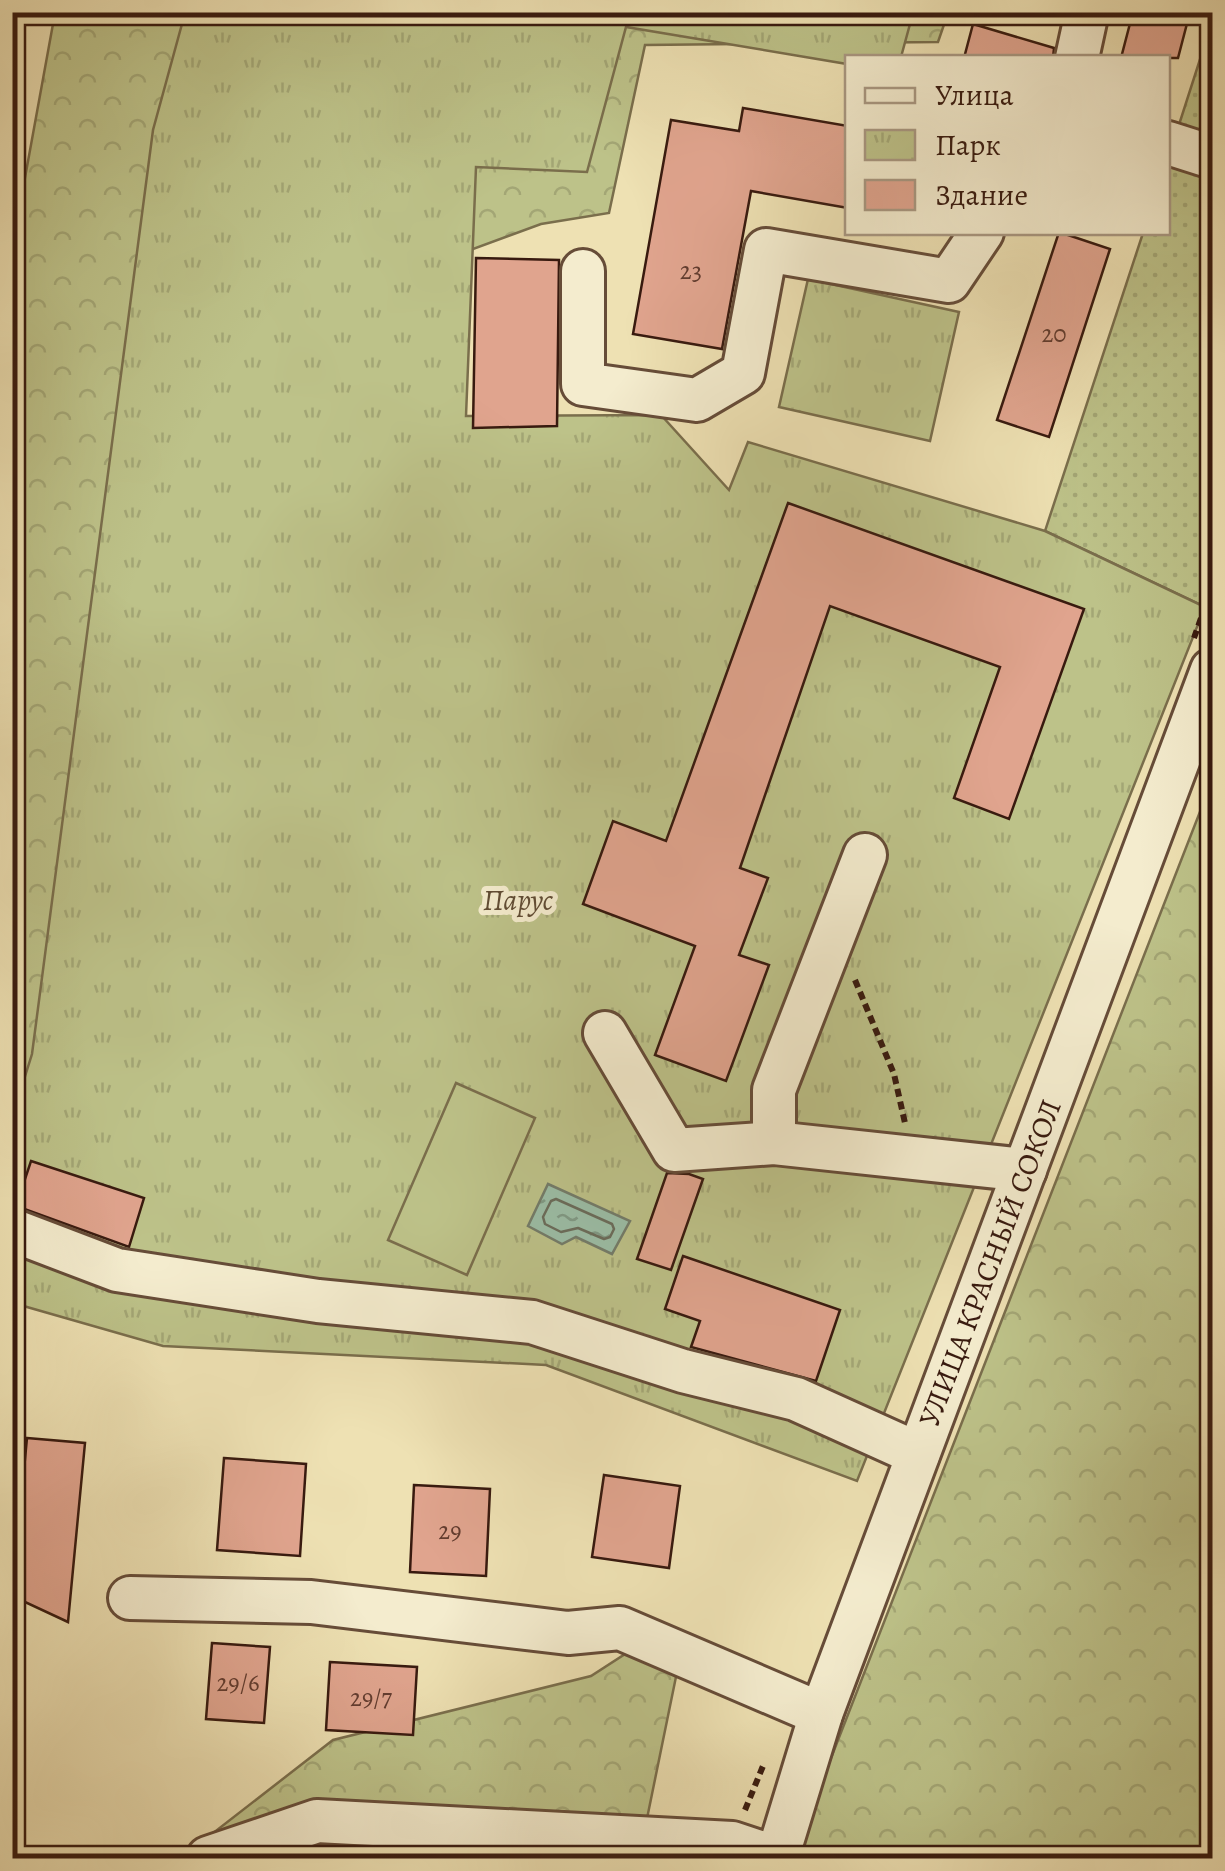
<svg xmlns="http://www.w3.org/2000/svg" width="1225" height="1871" viewBox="0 0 1225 1871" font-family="Alegreya,serif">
<defs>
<pattern id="grass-dots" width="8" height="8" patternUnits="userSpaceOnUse" patternTransform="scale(2.5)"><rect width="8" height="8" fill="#bdc289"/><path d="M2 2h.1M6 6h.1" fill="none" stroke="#a3a675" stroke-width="1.8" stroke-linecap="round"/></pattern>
<pattern id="forest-crowns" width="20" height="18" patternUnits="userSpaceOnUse" patternTransform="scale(2.5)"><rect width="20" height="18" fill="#bdc289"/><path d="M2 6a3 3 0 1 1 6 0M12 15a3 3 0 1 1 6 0" fill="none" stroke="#a3a675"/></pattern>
<pattern id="park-tufts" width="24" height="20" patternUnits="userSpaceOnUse" patternTransform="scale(2.5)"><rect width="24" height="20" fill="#bdc289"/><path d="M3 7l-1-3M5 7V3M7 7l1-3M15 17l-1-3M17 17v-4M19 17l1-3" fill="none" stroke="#a3a675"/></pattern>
<pattern id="water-ripples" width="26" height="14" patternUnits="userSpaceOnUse" patternTransform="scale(2.5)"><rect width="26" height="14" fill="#9bbea7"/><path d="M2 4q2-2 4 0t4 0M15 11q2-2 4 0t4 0" fill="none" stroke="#7f9a86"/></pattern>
</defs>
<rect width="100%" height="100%" fill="#eee1b3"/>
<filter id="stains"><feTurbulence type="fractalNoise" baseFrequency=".002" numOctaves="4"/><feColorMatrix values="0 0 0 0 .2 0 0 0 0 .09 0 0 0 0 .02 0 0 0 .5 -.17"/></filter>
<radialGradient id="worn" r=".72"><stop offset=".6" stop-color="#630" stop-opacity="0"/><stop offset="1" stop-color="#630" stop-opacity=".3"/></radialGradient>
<path fill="url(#grass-dots)" stroke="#7a6e4c" stroke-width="2.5" d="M1212 22V588L1205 607 1045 531 1143 233 1168 232V159Z"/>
<g fill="url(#forest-crowns)" stroke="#7a6e4c" stroke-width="2.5">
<path d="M55 13H948L938 42 645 45 609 213 541 224 367 288 13 1154 12 249Z"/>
<path d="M1212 781V1858H798L801 1835Z"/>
<path d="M636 1647 678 1667 643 1838 652 1858H181L333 1740 591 1676Z"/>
</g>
<g fill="url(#park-tufts)" stroke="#7a6e4c" stroke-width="2.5">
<path d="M185 13H913L901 57 848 58 847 64 626 27 587 172 476 167 466 416 661 415 729 490 748 442 1045 531 1205 607 857 1481 546 1365 163 1346 13 1303 12 1118 32 1054 153 130Z"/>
<path d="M808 279 959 312 930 441 779 407Z"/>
</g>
<path fill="#bdc289" stroke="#7a6e4c" stroke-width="2.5" d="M456 1083 535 1118 467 1275 388 1240Z"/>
<path fill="url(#water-ripples)" stroke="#737c6a" stroke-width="2.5" d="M548 1184 630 1221 612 1254 576 1237 562 1244 528 1226Z"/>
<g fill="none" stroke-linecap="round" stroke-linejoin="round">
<path stroke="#6a6c5b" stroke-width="2.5" d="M556 1199 612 1224 614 1229 610 1237 604 1239 578 1228 561 1232 545 1224 543 1217 551 1201Z"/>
</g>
<g fill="#e0a48e" stroke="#381a0f" stroke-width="2.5">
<path d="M1133 12H1190L1178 58H1121Z"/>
<path d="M973 24 1054 48 1053 58H964Z"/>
<path d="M743 108 848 126V208L751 191 722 349 633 334 671 120 739 131Z"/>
<path d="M1059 232 1110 249 1049 437 997 420Z"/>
<path d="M476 258 559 260 557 426 473 428Z"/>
<path d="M788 503 1084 609 1009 819 954 798 1000 667 830 606 740 868 768 878 739 955 769 965 726 1081 655 1055 695 946 583 904 613 821 666 841Z"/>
<path d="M31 1161 144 1198 129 1247 16 1206Z"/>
<path d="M667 1173 689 1174 703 1179 671 1270 637 1259Z"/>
<path d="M683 1256 840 1310 816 1381 691 1347 700 1321 665 1309Z"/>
<path d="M27 1438 85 1443 68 1622 12 1596Z"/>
<path d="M224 1458 306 1464 300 1556 217 1550Z"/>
<path d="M604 1475 680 1486 669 1568 592 1557Z"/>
<path d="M414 1485 490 1489 486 1576 410 1572Z"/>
<path d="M212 1643 270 1647 264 1723 206 1719Z"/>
<path d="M330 1662 417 1667 413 1735 326 1730Z"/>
</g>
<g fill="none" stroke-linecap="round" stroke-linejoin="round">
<defs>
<g id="minor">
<path d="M1077 58 1087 12"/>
<path d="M1168 143 1212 157"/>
<path d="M583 271V384L697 400 743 373 766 250 949 281 982 232"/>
<path d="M605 1033 674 1150 774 1143 1025 1170"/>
<path d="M774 1143V1090L865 855"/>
<path d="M12 1230 117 1270 318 1301 532 1322 683 1371 796 1399 918 1454"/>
<path d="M130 1598 311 1602 568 1633 620 1628 821 1714"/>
<path d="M208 1858 317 1821 732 1843 777 1858"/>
<path d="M777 1858 821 1714 1212 670"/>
</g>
</defs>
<use href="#minor" stroke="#664c38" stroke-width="48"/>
<g stroke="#381a0f" stroke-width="6" stroke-dasharray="8 5" stroke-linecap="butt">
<path d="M1194 638 1212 587"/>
<path d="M855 980 894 1074 905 1123"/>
<path d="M745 1810 763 1766"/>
</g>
<use href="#minor" stroke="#f4ecce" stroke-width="42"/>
</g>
<g text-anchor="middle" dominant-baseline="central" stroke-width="10" stroke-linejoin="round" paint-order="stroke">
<g font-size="25" fill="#623c2f">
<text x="691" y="271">23</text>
<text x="1054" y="334">20</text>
<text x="450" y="1531">29</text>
<text x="238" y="1683">29/6</text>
<text x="371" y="1698">29/7</text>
</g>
<g font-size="30" font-style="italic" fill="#604c34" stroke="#f4ecce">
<text x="518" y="900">Парус</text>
</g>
<g font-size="30" fill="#381a0f" stroke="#f4ecce">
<text transform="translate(990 1263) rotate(-69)">УЛИЦА КРАСНЫЙ СОКОЛ</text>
</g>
</g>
<rect width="1225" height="1871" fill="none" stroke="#eee1b3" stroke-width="50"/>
<rect x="15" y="15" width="1195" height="1841" fill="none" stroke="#381a0f" stroke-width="5"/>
<rect x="25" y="25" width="1175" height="1821" fill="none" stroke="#381a0f" stroke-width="2.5"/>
<rect x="845" y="55" width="325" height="180" fill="#f4ecce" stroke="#a99882" stroke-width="2.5"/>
<rect x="865" y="88" width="50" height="15" fill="#f4ecce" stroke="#a99882" stroke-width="2.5"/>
<text x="935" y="105" font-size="30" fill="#381a0f">Улица</text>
<rect x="865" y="130" width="50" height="30" fill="url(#park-tufts)" stroke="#a99882" stroke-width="2.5"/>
<text x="935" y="155" font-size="30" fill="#381a0f">Парк</text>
<rect x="865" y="180" width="50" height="30" fill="#e0a48e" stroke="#a99882" stroke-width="2.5"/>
<text x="935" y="205" font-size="30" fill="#381a0f">Здание</text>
<rect width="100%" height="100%" filter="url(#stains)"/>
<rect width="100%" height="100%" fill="url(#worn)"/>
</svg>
